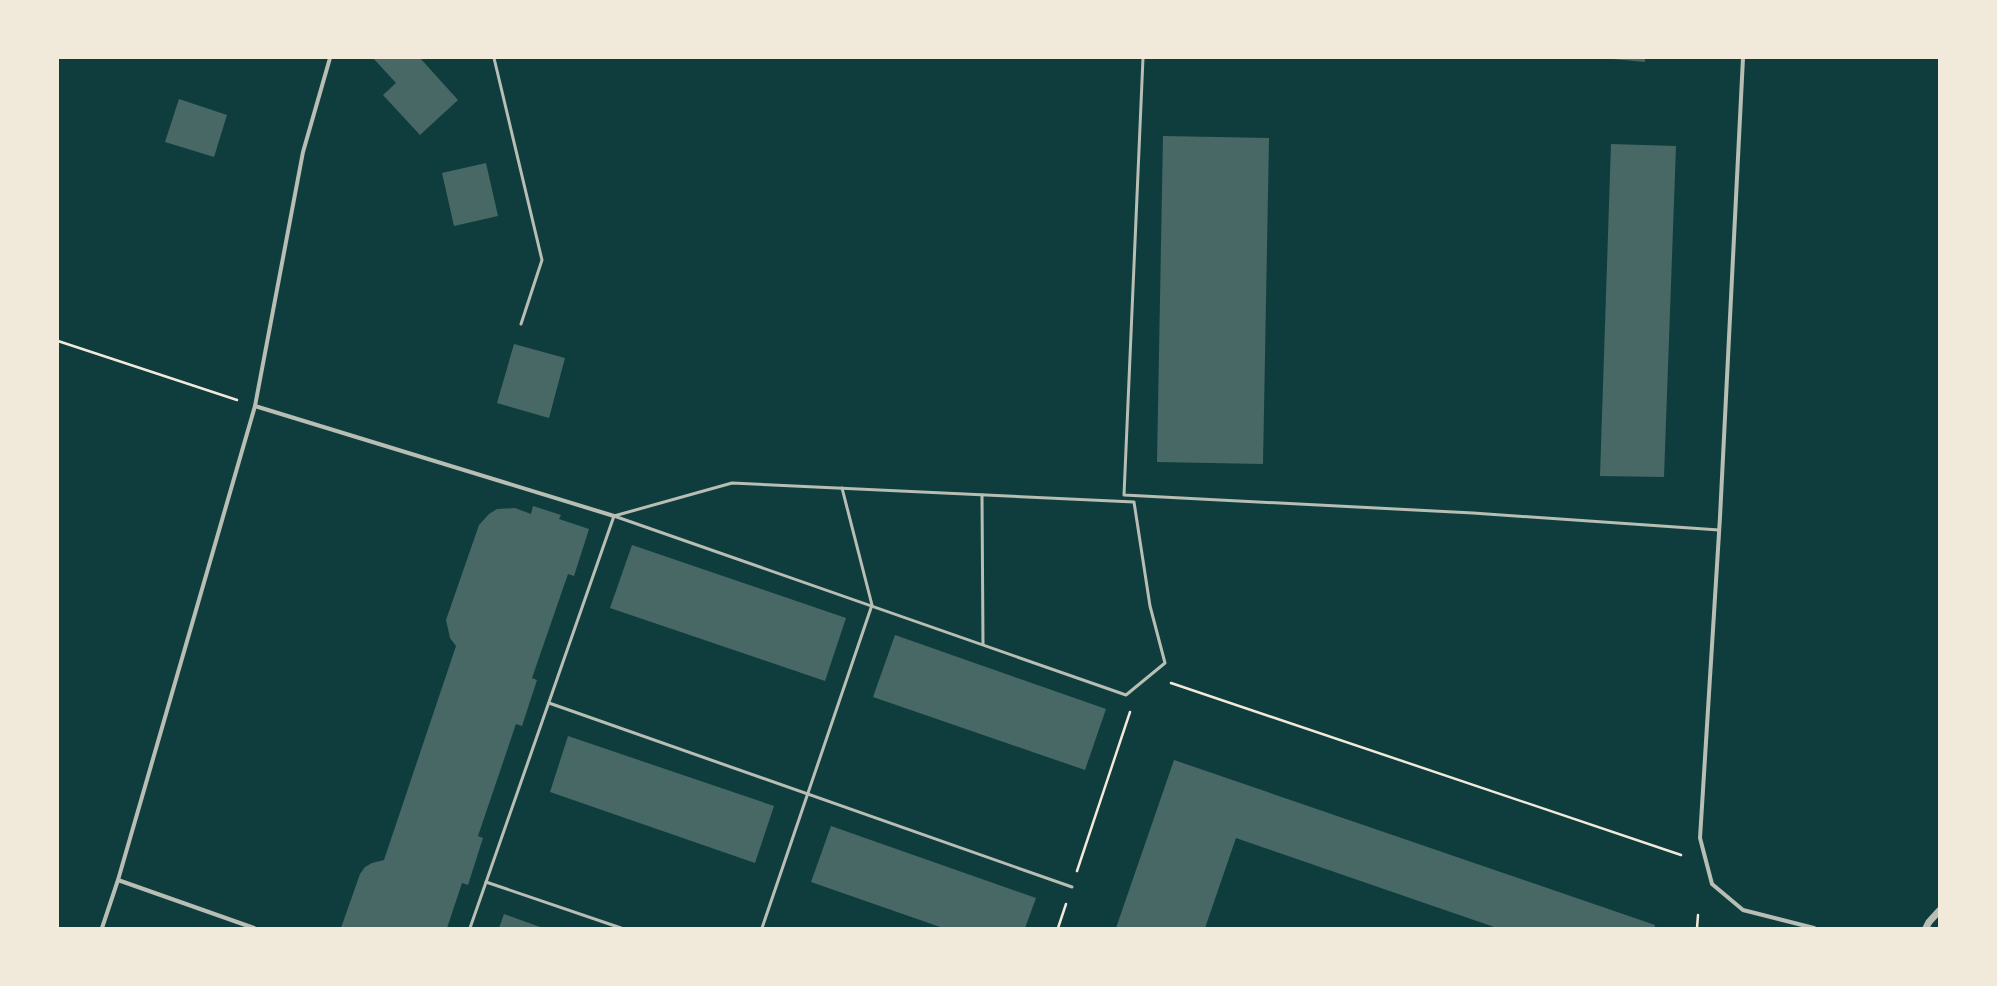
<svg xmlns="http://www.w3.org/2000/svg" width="1997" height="986" viewBox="0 0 1997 986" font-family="Mulish,sans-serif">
<rect width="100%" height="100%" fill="#0f3d3e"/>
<g fill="#486865">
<path d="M373 58H420L458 100 420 135 383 95 396 83Z"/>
<path d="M1602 58H1645V62Z"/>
<path d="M179 99 227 115 214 157 165 142Z"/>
<path d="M1163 136 1269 138 1263 464 1157 462Z"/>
<path d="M1611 144 1676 146 1664 477 1600 476Z"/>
<path d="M486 163 498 216 454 226 442 173Z"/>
<path d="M514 344 565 358 549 418 497 403Z"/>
<path d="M533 506 561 515 559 519 589 529 574 576 568 574 532 678 537 680 522 726 516 724 478 836 483 838 468 885 462 883 447 928H341L360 874 365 867 372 863 384 860 456 646 450 638 446 620 479 525 489 514 497 509 515 508 531 514Z"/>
<path d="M632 545 846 618 825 681 610 608Z"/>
<path d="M895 635 1106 709 1085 770 873 697Z"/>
<path d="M568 736 774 806 755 863 550 792Z"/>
<path d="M1174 760 1655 925 1654 928H1497L1236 838 1205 928H1116Z"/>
<path d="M831 826 1036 898 1025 928H943L811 882Z"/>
<path d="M504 914 543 928H499Z"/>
</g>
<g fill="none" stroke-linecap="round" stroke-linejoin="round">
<g stroke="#f1e9da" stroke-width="2.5">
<path d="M58 341 237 400"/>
<path d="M1171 683 1681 855"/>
<path d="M1077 871 1130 712"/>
<path d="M1058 928 1066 904"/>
<path d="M1697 928 1698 915"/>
</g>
<g stroke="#b8beb3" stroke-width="3">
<path d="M494 58 542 260 521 324"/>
<path d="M1143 58 1124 495 1473 513 1719 530"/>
<path d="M732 483 1134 502 1150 606 1165 663 1126 695 614 516Z"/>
<path d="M982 495 983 644"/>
<path d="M549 703 1072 887"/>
<path d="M486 882 621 928"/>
<path d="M470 928 614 516"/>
<path d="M762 928 872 605 842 488"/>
</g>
<g stroke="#b8beb3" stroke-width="4">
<path d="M1743 58 1720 517 1700 838 1712 884 1743 910 1814 928"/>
<path d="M255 406 614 516"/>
<path d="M102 928 118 880"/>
<path d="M254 928 118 880 255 406 303 152 330 58"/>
</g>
<path stroke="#b8beb3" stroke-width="7" d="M1926 928 1929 922 1939 911"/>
</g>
<rect width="1997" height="986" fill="none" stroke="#f1e9da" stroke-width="118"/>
</svg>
